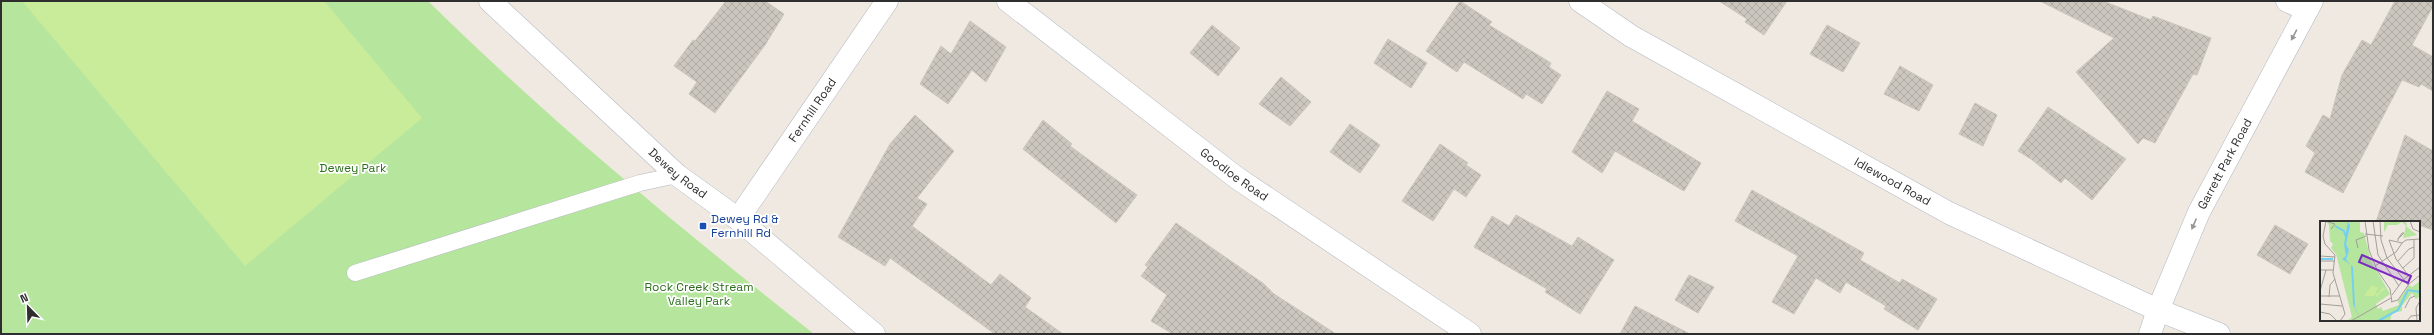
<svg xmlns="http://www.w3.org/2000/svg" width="2434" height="335" viewBox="0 0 2434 335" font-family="'Space Grotesk',sans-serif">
<defs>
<pattern id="building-cross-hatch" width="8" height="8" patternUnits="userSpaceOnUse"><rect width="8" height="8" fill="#cbc7bf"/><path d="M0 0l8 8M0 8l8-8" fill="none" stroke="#afaba4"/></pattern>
</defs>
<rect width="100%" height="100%" fill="#efe9e1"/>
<path fill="#b6e59e" d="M1 1H428C549 120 681 229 814 334H1Z"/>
<path fill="#c9ec9a" d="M22 1H324L422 118 245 266Z"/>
<g fill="url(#building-cross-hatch)" stroke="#cbc5ba">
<path d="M726 1H765L784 14 765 45 715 113 689 94 697 82 674 66 693 40 695 41Z"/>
<path d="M1460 1 1492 22 1489 25 1551 63 1549 67 1561 75 1542 104 1526 94 1523 99 1464 62 1457 72 1426 51Z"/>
<path d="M1719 1H1787L1764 35 1745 22 1747 19Z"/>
<path d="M2040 1H2103L2151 20 2153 16 2211 38 2197 75 2193 74 2155 143 2143 138 2138 144 2076 72 2114 38Z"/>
<path d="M2395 1H2433V6L2412 45 2433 57V91L2421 84 2419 87 2402 80 2343 193 2305 172 2315 153 2306 146 2323 115 2330 119 2342 75 2362 40 2371 45Z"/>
<path d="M970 21 1006 47 986 82 972 70 948 104 920 84 941 46 951 54Z"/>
<path d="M1212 25 1240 48 1218 76 1190 53Z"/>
<path d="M1827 25 1860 43 1843 72 1810 54Z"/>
<path d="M1388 39 1427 63 1411 88 1374 63Z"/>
<path d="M1900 66 1933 85 1919 111 1884 94Z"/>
<path d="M1281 77 1311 102 1290 126 1259 104Z"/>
<path d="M1607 91 1639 109 1632 121 1701 163 1684 191 1615 151 1602 173 1572 152Z"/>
<path d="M1975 103 1997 115 1983 146 1959 134Z"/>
<path d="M2048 107 2126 159 2092 200 2065 178 2061 183 2031 159 2018 151Z"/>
<path d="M915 115 954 151 917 198 927 204 912 226 991 285 1000 274 1031 298 1025 307 1063 334H995L890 258 885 266 838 237 890 144Z"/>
<path d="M1043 120 1072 144 1070 146 1137 195 1116 223 1023 149Z"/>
<path d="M1350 124 1380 145 1360 173 1330 152Z"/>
<path d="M2405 135 2433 151V230L2419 225V222H2376Z"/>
<path d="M1440 144 1468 163 1466 165 1481 175 1466 197 1454 189 1433 221 1402 201Z"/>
<path d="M1752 190 1864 253 1860 260 1900 283 1902 279 1937 299 1918 330 1884 309 1886 306 1846 282 1840 293 1816 278 1794 314 1772 302 1798 256 1735 221Z"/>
<path d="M1516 215 1572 246 1578 237 1614 260 1580 314 1545 292 1547 289 1474 247 1492 216 1509 226Z"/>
<path d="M1176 223 1264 284 1274 294 1336 334H1173L1151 321 1167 295 1141 276 1148 267 1145 265Z"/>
<path d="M2275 225 2308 244 2290 274 2257 255Z"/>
<path d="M1689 275 1714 287 1698 313 1675 300Z"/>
<path d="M1635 306 1690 334H1620Z"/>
</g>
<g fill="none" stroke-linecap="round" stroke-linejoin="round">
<defs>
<path id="service" d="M355 273 640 183 677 175"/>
<g id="minor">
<path id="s1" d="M1008 1 1237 178 1470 334"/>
<path id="s2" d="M1580 1 1631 36 1949 213 2158 310 2219 334"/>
<path d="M2287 1 2307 10"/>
<path id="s3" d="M738 219 887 1"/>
<path id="s4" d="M2150 334 2158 310 2199 212 2312 1"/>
</g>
<g id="tertiary">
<path id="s5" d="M490 1 677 175 738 219 874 334"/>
</g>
</defs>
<use href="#service" stroke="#b4b7c1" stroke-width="17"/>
<use href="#minor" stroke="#b4b7c1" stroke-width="23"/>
<use href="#tertiary" stroke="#b4b7c1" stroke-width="23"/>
<use href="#service" stroke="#fff" stroke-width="16"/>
<use href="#minor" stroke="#fff" stroke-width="22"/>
<use href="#tertiary" stroke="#fff" stroke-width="22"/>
</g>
<defs><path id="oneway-solid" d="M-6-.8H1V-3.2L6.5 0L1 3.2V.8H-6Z"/></defs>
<g fill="#969696">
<use href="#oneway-solid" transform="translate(2294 35) rotate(118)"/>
<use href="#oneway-solid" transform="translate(2194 224) rotate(113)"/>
</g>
<rect fill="#1a4fb4" stroke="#fff" stroke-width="1.5" x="699" y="222" width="8" height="8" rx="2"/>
<g text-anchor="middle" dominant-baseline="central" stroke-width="3.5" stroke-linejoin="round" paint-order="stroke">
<g font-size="12" fill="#2e2e2e" stroke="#fff">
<text stroke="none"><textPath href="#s3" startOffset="132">Fernhill Road</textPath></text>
<text stroke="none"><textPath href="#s4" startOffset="186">Garrett Park Road</textPath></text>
<text stroke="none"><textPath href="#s5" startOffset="255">Dewey Road</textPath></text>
<text stroke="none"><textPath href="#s1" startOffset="285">Goodloe Road</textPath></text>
<text stroke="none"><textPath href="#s2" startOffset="361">Idlewood Road</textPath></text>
</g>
<g font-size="12" fill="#2c6e1b" stroke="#fff">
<text x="353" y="168">Dewey Park</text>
<text x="699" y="287">Rock Creek Stream<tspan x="699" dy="14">Valley Park</tspan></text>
</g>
<g font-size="12" fill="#164399" stroke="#fff" text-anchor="start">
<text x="711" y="219">Dewey Rd &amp;<tspan x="711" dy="14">Fernhill Rd</tspan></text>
</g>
</g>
<g transform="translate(2320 221)">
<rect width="100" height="100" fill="#efe9e1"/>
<path d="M64 0H86L87 6 97 14 83 17 86 5 82 1 77 4H68L64 11Z" fill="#b6e59e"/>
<path d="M6 0H40V11L44 12 51 40 70 73 56 83 58 88 61 86 63 90 79 84 78 80 89 64 92 66 100 60V75L96 78 92 72 82 85V90L72 92 70 100H27L32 96 16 33 11 27 13 23 10 20 9 4Z" fill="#b6e59e"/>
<path d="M52 64 58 67 55 73 59 72 62 66 65 68 57 76 55 73 54 75H44Z" fill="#c9ec9a"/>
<path d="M28 0 30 5 26 23 29 29 26 39 33 46 35 86 41 100 33 83 31 44 22 38 26 35 24 23Z" fill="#75cff0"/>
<path fill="none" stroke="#75cff0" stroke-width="2" d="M15 5 24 10 26 16M0 38H13M58 100 78 89 88 69 100 71"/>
<path fill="none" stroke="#a29e99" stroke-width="1" d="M5 0 15 3 11 8M6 0 3 15 5 23 15 34 13 52 25 93 20 100M45 0 49 29 57 49 70 68 72 81M53 0 58 34 79 65M60 0 61 19 67 37 88 64M90 0 93 8 100 11M45 13 63 15M78 20V18L82 12H84L78 18M38 27 36 19 46 15M0 35 15 36M0 40H15M78 40 89 28 94 26M55 45 76 31 82 22M83 47 94 37V19M0 49H13M88 54 76 38 69 19 82 22 86 19 100 18M0 70 6 49M72 74 83 59 100 46M0 75H20M9 76 10 64 15 58M71 81 78 79 89 63 100 54M0 83 22 85M85 87 90 77 95 75M0 91 10 93 17 100M31 100 71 77M87 100 91 95 100 94M97 100 96 87 100 80"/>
<path fill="#7b2cbf" fill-opacity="0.15" stroke="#7b2cbf" stroke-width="2" d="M42 34 91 55 88 62 39 41Z"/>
<rect width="100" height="100" fill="none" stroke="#2e2e2e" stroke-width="2"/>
</g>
<rect width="2434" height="335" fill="none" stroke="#2e2e2e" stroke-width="4"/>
<g transform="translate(28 307) rotate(337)" stroke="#ffffff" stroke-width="3" paint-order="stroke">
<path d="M0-3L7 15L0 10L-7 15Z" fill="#2e2e2e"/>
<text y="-6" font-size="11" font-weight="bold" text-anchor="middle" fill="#2e2e2e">N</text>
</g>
</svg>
